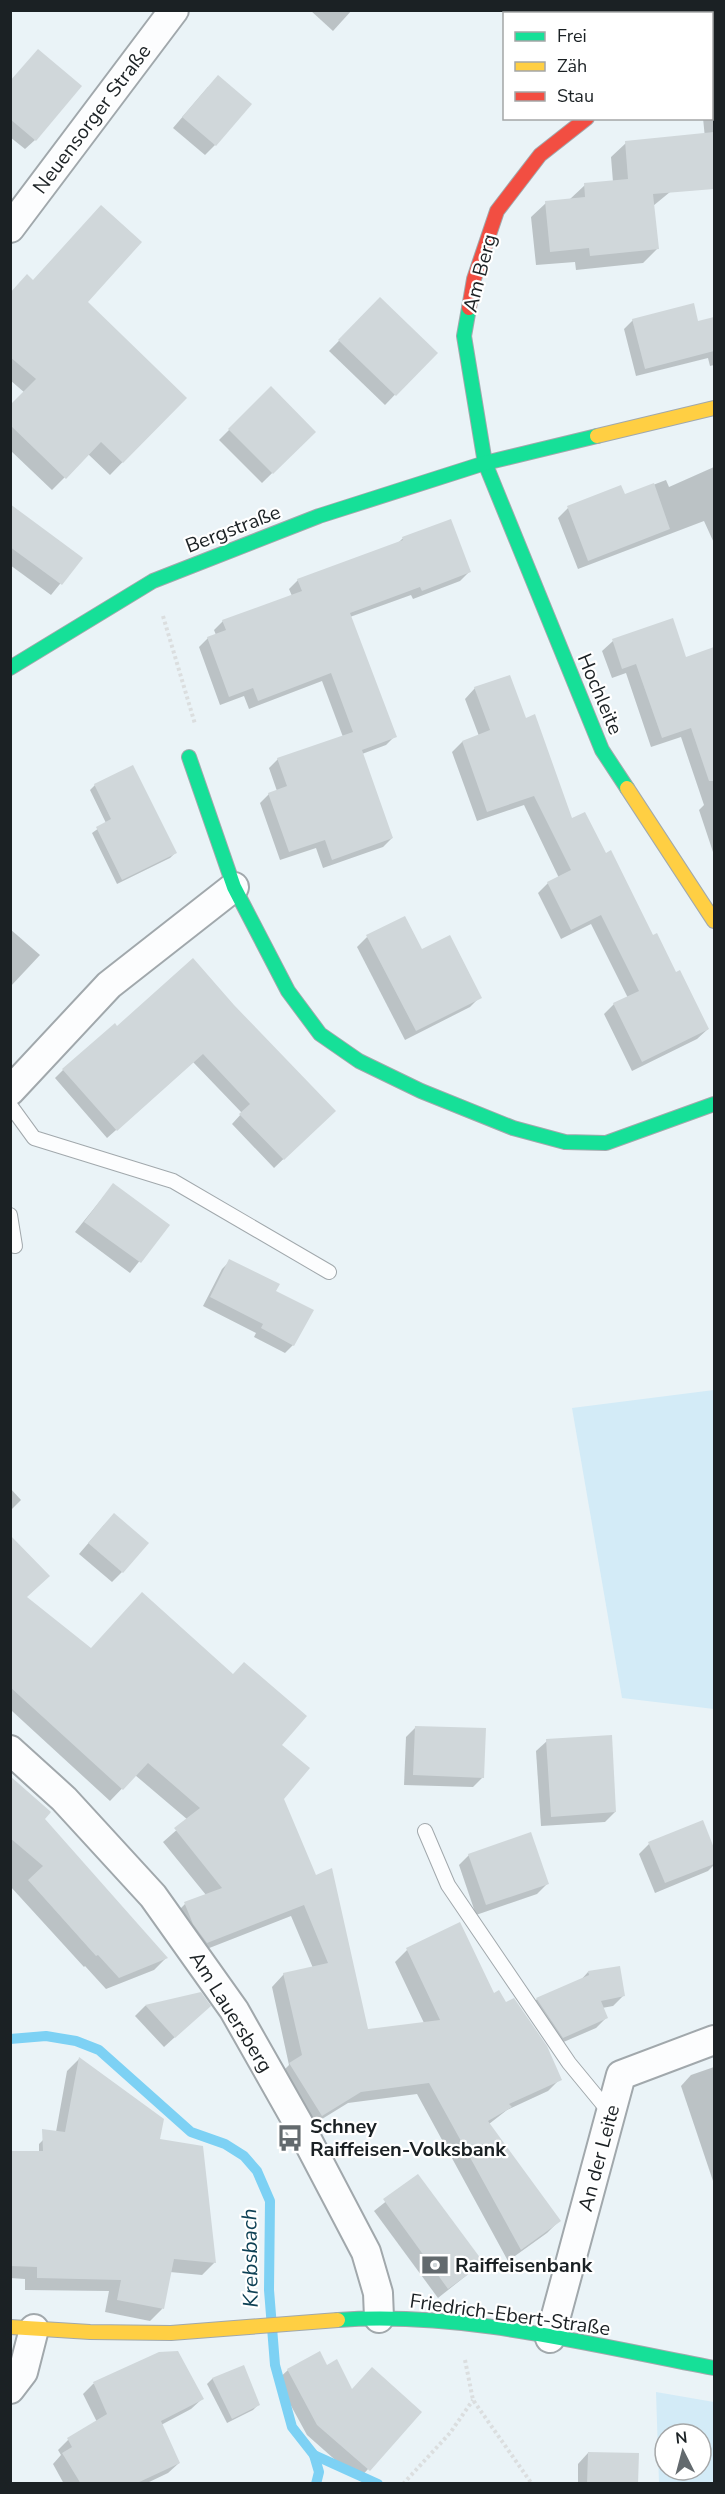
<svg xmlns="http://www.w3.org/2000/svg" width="725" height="2494" viewBox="0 0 725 2494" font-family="'Nunito Sans',sans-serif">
<rect width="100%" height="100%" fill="#eaf3f7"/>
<g fill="#d3ebf7" fill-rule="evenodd">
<path d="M714 1390V1709L622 1698 572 1408Z"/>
<path d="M656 2392 714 2402V2483H659ZM665 2434H701V2470H665Z"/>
</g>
<g fill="#0003">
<path d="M310 10H352L333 31Z"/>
<path d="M563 10H626L628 14H558Z"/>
<path d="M10 81 35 140 25 149 10 137Z"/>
<path d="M712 85H714V158L707 159 703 118H712Z"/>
<path d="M208 87 215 145 205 155 173 128Z"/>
<path d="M626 143 670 192 653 206 657 249 643 263 576 270 575 262 536 265 531 217 546 203 569 200 585 185 613 182 611 157Z"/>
<path d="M32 281 86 302 185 398 110 475 88 454 52 490 10 450V407L25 393 10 380V293Z"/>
<path d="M380 299 435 353 385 405 329 351Z"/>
<path d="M714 319V365L710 366 708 358 636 376 624 329 633 320 697 323Z"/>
<path d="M271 388 314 432 262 483 219 440Z"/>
<path d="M714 467V543L704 521 578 569 558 518 568 508 624 496 666 480 669 487Z"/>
<path d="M10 506 81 558 51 595 10 565Z"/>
<path d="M450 521 469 572 460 581 413 599 411 595 350 617 395 736 386 745 362 754 392 838 383 847 323 868 316 848 280 860 260 803 269 794 277 791 269 768 278 759 343 737 322 681 249 709 244 696 220 705 199 647 208 638 216 635 214 630 223 621 292 596 289 589 298 580 398 543 402 539Z"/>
<path d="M613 641 685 659 710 650 714 664V855L699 810 704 805 681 737 651 747 626 673 612 678 602 651Z"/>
<path d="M475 688 525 720 571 821 605 855 708 1029 697 1039 632 1071 604 1014 614 1004 628 998 591 924 561 939 538 893 548 883 559 878 524 805 477 821 452 752 462 742 479 736 465 699Z"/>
<path d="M95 785 175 853 170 858 117 884 92 833 106 823 90 790Z"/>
<path d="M10 929 40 955 10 987Z"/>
<path d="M367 937 421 951 480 997 470 1007 405 1040 357 947Z"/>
<path d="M232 1006 334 1111 274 1168 232 1124 242 1113 193 1062 107 1138 55 1078 63 1070Z"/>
<path d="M113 1185 168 1225 130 1273 75 1232Z"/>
<path d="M230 1261 293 1345 285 1353 254 1337 256 1333 203 1306 222 1269Z"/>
<path d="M10 1488 21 1500 10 1511Z"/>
<path d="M104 1525 122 1572 112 1582 79 1554Z"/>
<path d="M10 1537 25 1598 90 1649 280 1745 283 1799 367 2031 424 2023 395 1962 407 1950 460 1924 494 1995 560 2079 548 2091 507 2110 489 2124 559 2221 547 2233 508 2261 417 2094 348 2103 309 2127 278 2076 289 2065 272 1987 284 1974 313 1968 291 1916 194 1954 173 1916 185 1904 206 1895 163 1842 188 1820 135 1775 110 1801 12 1711 10 1713Z"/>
<path d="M416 1727 483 1777 473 1787 404 1785 406 1737Z"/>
<path d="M547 1741 615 1812 605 1822 541 1826 536 1751Z"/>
<path d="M10 1778 43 1819 166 1958 154 1970 106 1989 85 1966 84 1967 10 1886Z"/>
<path d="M702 1822 714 1852V1865L708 1871 655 1893 639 1854 649 1844Z"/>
<path d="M469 1855 547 1884 537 1894 476 1915 459 1865Z"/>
<path d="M588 1972 623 1996 613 2006 602 2008 606 2018 596 2028 552 2047 527 2009 537 1999 580 1981Z"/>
<path d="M200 1994 198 2016 164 2047 135 2016 145 2006Z"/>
<path d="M79 2059 158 2141 215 2262 202 2275 170 2272 162 2309 150 2321 105 2312 109 2291 25 2290V2279L10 2278V2171L39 2169V2144L51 2132H56L67 2071Z"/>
<path d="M714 2067V2180L713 2181 681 2086 691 2075Z"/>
<path d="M418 2176 482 2263 438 2298 374 2211Z"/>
<path d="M159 2353 202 2399 191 2409 161 2425 179 2463 168 2473 145 2484H64L53 2464 61 2455 58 2450 68 2440 97 2422 83 2394 93 2384Z"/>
<path d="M244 2367 258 2405 253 2410 227 2423 207 2384 212 2379Z"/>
<path d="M327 2367 351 2391 420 2412 358 2480 307 2435 277 2380 288 2370Z"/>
<path d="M588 2453 637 2484H578V2464Z"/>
</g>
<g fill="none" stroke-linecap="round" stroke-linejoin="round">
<g stroke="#7dd1f4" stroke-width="10">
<path d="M10 2039 46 2036 76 2041 99 2050 191 2132 225 2144 244 2156 257 2171 270 2201 269 2290 275 2365 292 2427 314 2455 319 2472 316 2484"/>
<path d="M314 2455 378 2484"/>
</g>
</g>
<g fill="#d0d7da">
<path d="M38 49 82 86 36 141 10 119V81Z"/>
<path d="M218 75 252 104 216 146 182 117Z"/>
<path d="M714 132V189L653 194 659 249 590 256 589 248 550 252 545 201 585 197 584 183 628 179 625 141Z"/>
<path d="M101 205 142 242 88 302 187 398 123 463 101 442 66 479 10 425V405L36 379 10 357V293L27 274 33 280Z"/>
<path d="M380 297 438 353 396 396 338 340Z"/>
<path d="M694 303 698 321 714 317V351L645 369 632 319Z"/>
<path d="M271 386 316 432 273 474 228 429Z"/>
<path d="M654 483 670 529 588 561 567 506 621 485 625 494Z"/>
<path d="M10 504 83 558 62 585 10 547Z"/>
<path d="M451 519 471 572 422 591 420 587 350 613 397 737 362 750 393 838 332 860 325 840 289 852 268 793 287 786 277 758 353 732 331 673 258 701 253 688 229 697 207 637 226 630 222 620 302 591 297 579 403 540 402 537Z"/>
<path d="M673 618 686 657 714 647V781H709L691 728 662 738 636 664 622 669 612 639Z"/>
<path d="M510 675 526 718 535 714 572 818 585 812 606 853 611 850 653 935 657 933 676 972 680 970 709 1029 642 1062 613 1003 639 991 601 915 571 930 547 882 571 870 534 796 487 812 462 741 490 730 474 687Z"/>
<path d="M133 765 177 853 122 880 96 827 111 819 94 784Z"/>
<path d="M405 916 422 949 450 935 482 998 416 1031 366 935Z"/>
<path d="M193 958 234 1005 336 1111 284 1160 239 1114 250 1104 203 1054 117 1131 62 1069 115 1023 117 1026Z"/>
<path d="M113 1183 170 1225 141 1263 84 1222Z"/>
<path d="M229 1259 280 1284 276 1291 314 1310 294 1346 261 1328 263 1324 210 1297Z"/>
<path d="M114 1513 149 1543 123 1573 88 1543Z"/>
<path d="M10 1535 50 1576 27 1597 91 1648 142 1592 233 1674 244 1662 307 1716 282 1745 310 1768 284 1799 316 1875 332 1868 368 2029 440 2020 406 1948 460 1922 494 1993 499 1990 506 2002 514 1998 547 2046 562 2080 509 2104 512 2107 488 2121 561 2221 521 2250 429 2083 361 2092 322 2116 289 2063 302 2055 283 1973 328 1963 304 1905 207 1943 193 1924 184 1902 222 1888 174 1828 200 1808 148 1763 123 1790 10 1687Z"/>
<path d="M415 1726 486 1728 484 1778 413 1775Z"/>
<path d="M612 1735 616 1812 551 1817 546 1739Z"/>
<path d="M10 1776 51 1812 45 1819 168 1958 119 1978 98 1955 96 1956 28 1880 43 1866 10 1838Z"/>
<path d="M703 1820 714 1848V1864L665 1883 648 1842Z"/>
<path d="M531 1832 549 1884 486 1905 468 1854Z"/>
<path d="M620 1966 625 1996 601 2001 608 2018 563 2038 536 1998 589 1975 588 1971Z"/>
<path d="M201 1992 211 2006 175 2038 145 2005Z"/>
<path d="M79 2057 164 2119 160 2139 203 2146 216 2263 174 2259 164 2309 117 2300 121 2280 37 2278V2267L10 2266V2151H43L42 2129 65 2132Z"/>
<path d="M418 2174 484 2263 448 2289 383 2199Z"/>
<path d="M178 2351 204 2399 161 2421 180 2463 135 2484H81L62 2453 72 2447 67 2438 107 2414 93 2382 159 2352Z"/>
<path d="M320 2351 327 2365 337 2359 352 2389 372 2367 422 2412 370 2471 317 2425 287 2369Z"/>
<path d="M244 2365 260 2405 232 2419 212 2378Z"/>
<path d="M588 2452 639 2453 638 2484H587Z"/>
</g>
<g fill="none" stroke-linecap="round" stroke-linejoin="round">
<defs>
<g id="lane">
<path d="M10 1105 34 1138 173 1181 329 1272"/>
<path d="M10 1215 15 1246"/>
<path d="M425 1831 448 1885 569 2063 611 2114"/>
</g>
<g id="street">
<path d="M712 51 714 50"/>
<path d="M10 228 174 10"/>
<path d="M10 1091 109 985 234 887"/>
<path d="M10 1750 64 1799 153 1896 234 2010 302 2130 366 2252 378 2293 379 2318"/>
<path d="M550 2338 621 2075 714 2040"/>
<path d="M10 2389 23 2372 34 2329"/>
</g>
<g id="fast">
<path d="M469 308 464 336 485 463 602 750 627 788"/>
<path d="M10 668 153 581 319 516 485 463 597 436"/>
<path d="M189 757 234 887 288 991 320 1034 359 1061 421 1091 513 1128 565 1142 606 1143 714 1104"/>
<path d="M338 2320C464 2311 591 2345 714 2368"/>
</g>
<g id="slow">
<path d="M597 436 714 408"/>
<path d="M627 788 714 921"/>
<path d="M10 2327 90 2332 171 2333 338 2320"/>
</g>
<path id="jam" d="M469 308 474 279 497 211 540 155 587 118"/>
</defs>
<use href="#lane" stroke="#a1a8ac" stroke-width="16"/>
<use href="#street" stroke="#a1a8ac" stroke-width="32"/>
<use href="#fast" stroke="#a1a8ac" stroke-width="16"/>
<use href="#slow" stroke="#a1a8ac" stroke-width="16"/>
<use href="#jam" stroke="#a1a8ac" stroke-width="16"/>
<g stroke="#dbdedf" stroke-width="4" stroke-dasharray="3 3" stroke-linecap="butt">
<path d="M163 616 195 724"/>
<path d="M465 2360 473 2400 532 2484"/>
<path d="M403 2484 450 2433 473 2400"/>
</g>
<use href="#lane" stroke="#fcfdfe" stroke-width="14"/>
<use href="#street" stroke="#fcfdfe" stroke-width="28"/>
<use href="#fast" stroke="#16e098" stroke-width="14"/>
<use href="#slow" stroke="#ffcf43" stroke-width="14"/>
<use href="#jam" stroke="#f24e42" stroke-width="14"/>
</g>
<defs>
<symbol id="bus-bare" viewBox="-9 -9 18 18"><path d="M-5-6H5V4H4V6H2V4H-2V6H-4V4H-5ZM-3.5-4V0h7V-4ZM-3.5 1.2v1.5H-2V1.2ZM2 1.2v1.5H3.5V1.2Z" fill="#636a6e" stroke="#fff" stroke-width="2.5" paint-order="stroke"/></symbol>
<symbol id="bank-bare" viewBox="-9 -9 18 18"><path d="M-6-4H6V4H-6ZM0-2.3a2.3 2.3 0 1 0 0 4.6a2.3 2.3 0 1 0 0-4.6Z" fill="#636a6e" stroke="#fff" stroke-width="2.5" paint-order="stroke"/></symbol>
</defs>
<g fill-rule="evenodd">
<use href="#bus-bare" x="271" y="2119" width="38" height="38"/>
<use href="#bank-bare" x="416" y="2246" width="38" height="38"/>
</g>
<g text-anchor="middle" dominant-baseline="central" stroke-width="4.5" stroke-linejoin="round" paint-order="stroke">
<g font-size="20" fill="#1b2124" stroke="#fff">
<text transform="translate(92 119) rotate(-53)">Neuensorger Straße</text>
<text transform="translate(480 273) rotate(-75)">Am Berg</text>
<text transform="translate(233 529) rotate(-21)">Bergstraße</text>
<text transform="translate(600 694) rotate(67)">Hochleite</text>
<text transform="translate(231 2012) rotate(58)">Am Lauersberg</text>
<text transform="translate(599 2158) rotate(-75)">An der Leite</text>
<text transform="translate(510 2315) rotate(8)">Friedrich-Ebert-Straße</text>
</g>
<g font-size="20" font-weight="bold" fill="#1b2124" stroke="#fff" text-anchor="start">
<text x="310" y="2126">Schney<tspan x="310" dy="23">Raiffeisen-Volksbank</tspan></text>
<text x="455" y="2265">Raiffeisenbank</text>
</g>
<g font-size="21" font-style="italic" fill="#0e4155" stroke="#fff">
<text transform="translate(250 2258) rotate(-91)">Krebsbach</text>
</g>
</g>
<rect width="725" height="2494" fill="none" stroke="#1b2124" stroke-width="24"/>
<rect x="503" y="12" width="210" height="108" fill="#ffffff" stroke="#a4a6a7" stroke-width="1.5"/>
<rect x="515" y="32" width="30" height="9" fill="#16e098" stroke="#a4a6a7" stroke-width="1.5"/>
<text x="557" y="42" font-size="18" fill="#1b2124">Frei</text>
<rect x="515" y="62" width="30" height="9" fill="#ffcf43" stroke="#a4a6a7" stroke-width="1.5"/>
<text x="557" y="72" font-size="18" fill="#1b2124">Zäh</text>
<rect x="515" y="92" width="30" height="9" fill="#f24e42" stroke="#a4a6a7" stroke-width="1.5"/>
<text x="557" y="102" font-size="18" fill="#1b2124">Stau</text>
<g transform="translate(683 2452) rotate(354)"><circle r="28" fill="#ffffff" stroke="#a4a6a7" stroke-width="1.5"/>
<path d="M0-4.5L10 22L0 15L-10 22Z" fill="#636a6e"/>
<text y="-9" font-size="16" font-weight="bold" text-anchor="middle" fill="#1b2124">N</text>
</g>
</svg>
